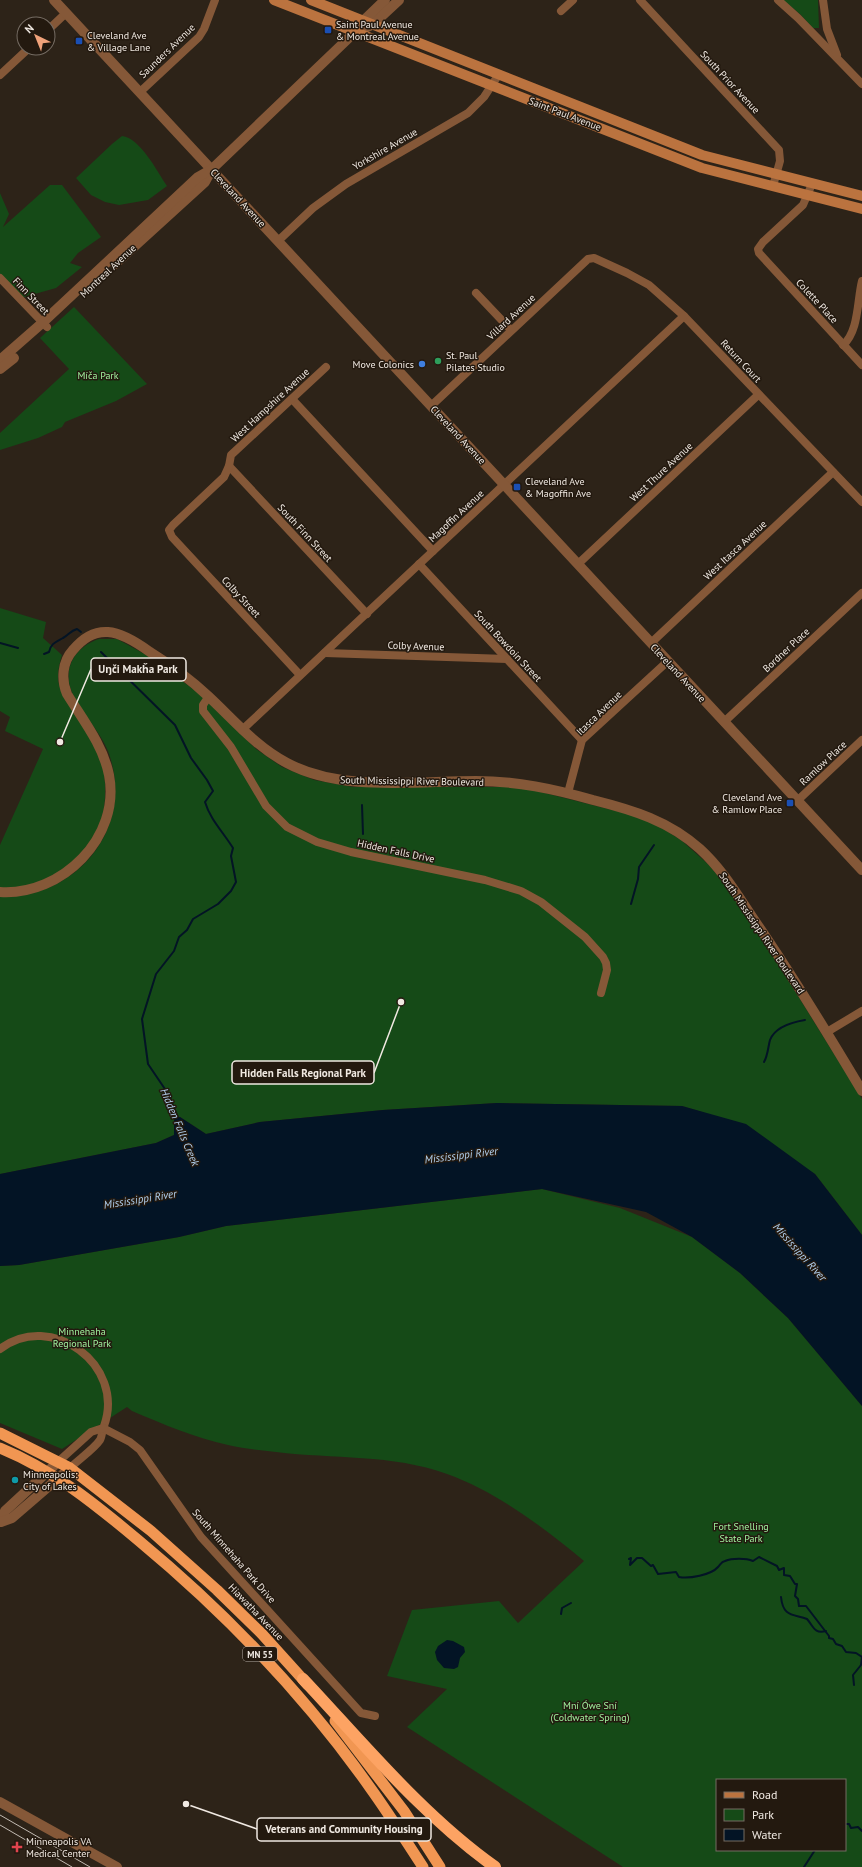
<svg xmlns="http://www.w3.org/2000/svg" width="862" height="1867" viewBox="0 0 862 1867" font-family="'PT Sans',sans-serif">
<rect width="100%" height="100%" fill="#2d2318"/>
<g fill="#154a17" fill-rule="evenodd">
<path d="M783 0H818L819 28H813L800 14Z"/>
<path d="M122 136C140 138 157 171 167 186L148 200 119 205 105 202 91 195 76 178 112 144Z"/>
<path d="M50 185H62L101 237 78 253 70 263 82 267 56 288 17 299 0 281V193L9 214 3 227Z"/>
<path d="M74 307 147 384 116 401 65 422 62 427 38 438 0 450V433L69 369 40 338Z"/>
<path d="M0 608 46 622 43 638 62 655C59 665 56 677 60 688 65 702 81 720 88 735 94 745 101 757 104 768 105 773 104 778 105 783 107 816 97 839 73 861 54 878 26 890 0 888V845L43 749 5 731 10 717 0 711Z"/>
<path d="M99 639H117L150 657 197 692 256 749 282 767 314 780 353 787H506L525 788 636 816 660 827 681 840 709 865 742 906 862 1099V1235L815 1174 702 1112 682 1106 497 1103 383 1110 260 1122 206 1134 180 1117H174V1135L156 1143 0 1174V897C79 898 136 826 108 751 99 728 72 704 69 682 66 661 80 645 99 639Z"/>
<path d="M542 1189 620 1208 692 1237 740 1273 788 1318 862 1406V1867H623L407 1727 447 1689 387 1676 412 1610 499 1601 518 1623 584 1561C543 1527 497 1492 447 1474 392 1454 333 1459 276 1452 261 1450 244 1449 228 1445 195 1438 163 1424 132 1411L127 1407 62 1449 0 1423V1266L19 1265 179 1237 226 1226ZM717 1780H845V1850H717Z"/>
</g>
<g fill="#031425">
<path d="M497 1103 682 1106 746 1124 815 1174 862 1235V1406L788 1318 740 1273 692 1237 646 1212 542 1189 226 1226 179 1237 19 1265 0 1266V1174L156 1143 174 1135V1117H180L206 1134 260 1122 383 1110Z"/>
<path d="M447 1640 453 1641 464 1647 465 1652 460 1658 458 1667 454 1669 444 1668 437 1660 435 1652 438 1646Z"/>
</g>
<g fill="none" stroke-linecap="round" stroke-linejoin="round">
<g stroke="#031425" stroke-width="2">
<path d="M0 643 18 648"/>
<path d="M101 652 175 725 191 758 207 780 213 791 205 802C210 819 223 832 233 848L231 856 236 882 231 891 218 904 193 919 187 930 179 937 174 951 156 974 142 1019 148 1064 169 1095 178 1118"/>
<path d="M44 654 49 652C51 643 56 642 63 638 69 635 70 631 77 629L81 632"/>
<path d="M362 805 363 834"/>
<path d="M631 904 638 879 639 867 654 845"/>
<path d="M764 1062C768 1055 768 1047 770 1040 775 1027 793 1022 805 1020"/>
<path d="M629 1559 631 1558 630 1565 637 1558H642L651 1566 653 1565 658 1574 676 1572 679 1577C689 1579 711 1575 718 1567 721 1564 721 1562 725 1561 732 1558 746 1558 753 1561L759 1557 777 1566 779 1570 784 1568V1575L790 1576 795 1584H797L795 1596 798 1599 799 1606H806L829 1636V1638L833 1639 836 1644 842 1646 846 1652 856 1653 862 1657"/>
<path d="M781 1597C783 1617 793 1614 807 1619 814 1627 814 1634 826 1631"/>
<path d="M561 1614 562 1608 571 1603"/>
<path d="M854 1685 853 1675 861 1665 862 1657"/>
<path d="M845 1824H849L851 1828 858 1827 862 1831"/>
<path d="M804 1867 815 1850"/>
</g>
<g stroke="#855838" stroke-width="8">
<path d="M640 0 779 150 780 161 773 186"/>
<path d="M778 0 798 18 862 84"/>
<path d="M823 0 827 29 837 55"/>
<path d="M561 11 573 0"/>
<path d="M48 30 66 13"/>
<path d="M0 75 29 48"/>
<path d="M140 92 199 37 204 29 215 0"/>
<path d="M812 184 803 205 763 242 758 249 759 253 862 365"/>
<path d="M278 241 313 208 346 184 468 113 484 97 499 74"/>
<path d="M0 278 47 327"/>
<path d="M476 293 511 330"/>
<path d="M843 345C859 331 857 301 862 281"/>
<path d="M292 399 433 551"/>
<path d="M431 406 588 259 594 258 627 273 649 285 684 316 862 502"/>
<path d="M229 466 367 614"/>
<path d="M419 564 582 740"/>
<path d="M578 564 758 395"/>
<path d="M651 643 833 472"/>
<path d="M325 653 507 659"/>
<path d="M300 675 172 537 169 530 173 525 224 477 229 466 231 455 326 367"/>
<path d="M209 696 203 705V711L231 747 266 806 287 827 317 842 351 852 485 880 521 891 541 902 585 937 603 957 606 963 607 970 601 993"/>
<path d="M724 722 862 593"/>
<path d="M242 730 684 316"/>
<path d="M568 793 582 740 668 661"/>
<path d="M797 801 862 740"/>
<path d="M827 1032 862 1011"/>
<path d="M0 1349C51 1310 126 1365 104 1426 102 1430 102 1437 100 1440 94 1449 78 1460 70 1468"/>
<path d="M103 1428 130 1442 140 1450 201 1537 361 1713 375 1716"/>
<path d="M59 1461 91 1432 103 1428"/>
</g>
<g stroke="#855838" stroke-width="10">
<path d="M54 0 862 870"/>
<path d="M365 28 372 25 399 0"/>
<path d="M115 264 205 182 212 169"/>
<path d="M0 360 41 324 198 177 212 169 355 32 363 21 385 0"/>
<path d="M0 369 14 358"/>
<path d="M0 892C62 896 121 837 109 775 103 745 83 720 67 694 61 680 62 662 73 650 82 639 94 631 108 632 123 633 139 644 150 652 171 665 190 679 208 696 233 719 256 747 287 763 341 792 416 781 476 781 517 781 554 789 593 800 633 810 669 821 700 849 724 871 739 898 757 924 794 978 828 1034 862 1091"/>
<path d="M0 1522 5 1511 59 1461"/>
<path d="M1 1522 12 1518 70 1468"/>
<path d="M0 1802 117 1867"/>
</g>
<g stroke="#bb733f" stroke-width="10">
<path d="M274 0 702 168 862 209"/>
<path d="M311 0 702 155 862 196"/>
</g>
<g stroke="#f19652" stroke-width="11">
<path d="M0 1433 70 1468 151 1531 217 1590 262 1634 308 1685"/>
<path d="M0 1448C52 1469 95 1504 138 1540 226 1613 305 1695 371 1789 389 1814 406 1841 423 1867"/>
<path d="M335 1721 404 1811 440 1867"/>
</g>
<path stroke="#fda363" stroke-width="12" d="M303 1679C364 1744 422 1815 495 1867"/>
<g stroke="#c2bbb3" stroke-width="1">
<path d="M0 1815 90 1867"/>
<path d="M0 1825 72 1867"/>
</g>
</g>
<g fill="#1a4fb4" stroke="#23190f" stroke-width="1.5">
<rect x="324" y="26" width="8" height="8" rx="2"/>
<rect x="75" y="37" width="8" height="8" rx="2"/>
<rect x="513" y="483" width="8" height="8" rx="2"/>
<rect x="786" y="799" width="8" height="8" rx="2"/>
</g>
<circle fill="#2e9e5b" stroke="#23190f" stroke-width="1.5" cx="438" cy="361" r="4"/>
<circle fill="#3f7fe0" stroke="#23190f" stroke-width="1.5" cx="422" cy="364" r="4"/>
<circle fill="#0f9aa8" stroke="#23190f" stroke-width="1.5" cx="15" cy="1480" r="4"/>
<path fill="#e0444e" stroke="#23190f" stroke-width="1.5" d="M15 1841h4v4h4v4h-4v4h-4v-4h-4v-4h4z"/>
<g text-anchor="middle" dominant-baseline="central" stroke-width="3" stroke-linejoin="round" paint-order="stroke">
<rect fill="#23190f" stroke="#b2aba3" stroke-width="1" x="243" y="1647" width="34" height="14" rx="3"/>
<g font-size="9" font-weight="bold" fill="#f0e9e2">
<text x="260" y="1654">MN 55</text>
</g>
<g font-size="10" fill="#f0e9e2" stroke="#23190f" text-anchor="start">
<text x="336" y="24">Saint Paul Avenue<tspan x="336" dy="12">&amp; Montreal Avenue</tspan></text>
<text x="87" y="35">Cleveland Ave<tspan x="87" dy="12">&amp; Village Lane</tspan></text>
<text x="446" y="355">St. Paul<tspan x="446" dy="12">Pilates Studio</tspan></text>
<text x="414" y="364" text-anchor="end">Move Colonics</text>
<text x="525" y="481">Cleveland Ave<tspan x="525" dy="12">&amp; Magoffin Ave</tspan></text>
<text x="782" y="797" text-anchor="end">Cleveland Ave<tspan x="782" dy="12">&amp; Ramlow Place</tspan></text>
<text x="23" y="1474">Minneapolis:<tspan x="23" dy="12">City of Lakes</tspan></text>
<text x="26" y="1841">Minneapolis VA<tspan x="26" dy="12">Medical Center</tspan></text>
</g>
<g font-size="10" fill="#f0e9e2" stroke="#23190f">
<text transform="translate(167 51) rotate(-44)">Saunders Avenue</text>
<text transform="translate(730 82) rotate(47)">South Prior Avenue</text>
<text transform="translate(565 114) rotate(21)">Saint Paul Avenue</text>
<text transform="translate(385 149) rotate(-30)">Yorkshire Avenue</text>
<text transform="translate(238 198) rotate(47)">Cleveland Avenue</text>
<text transform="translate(108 271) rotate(-43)">Montreal Avenue</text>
<text transform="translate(31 296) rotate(46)">Finn Street</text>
<text transform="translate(817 301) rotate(47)">Colette Place</text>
<text transform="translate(511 317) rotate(-43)">Villard Avenue</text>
<text transform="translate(741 361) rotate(47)">Return Court</text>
<text transform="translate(270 405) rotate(-43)">West Hampshire Avenue</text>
<text transform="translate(458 435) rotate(47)">Cleveland Avenue</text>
<text transform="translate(661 472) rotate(-43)">West Thure Avenue</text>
<text transform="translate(456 516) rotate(-43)">Magoffin Avenue</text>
<text transform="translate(305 533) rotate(47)">South Finn Street</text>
<text transform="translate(735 550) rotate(-43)">West Itasca Avenue</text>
<text transform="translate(241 597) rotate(47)">Colby Street</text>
<text transform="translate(416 646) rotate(2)">Colby Avenue</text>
<text transform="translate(508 646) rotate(47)">South Bowdoin Street</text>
<text transform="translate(786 650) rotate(-43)">Bordner Place</text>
<text transform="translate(678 673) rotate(47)">Cleveland Avenue</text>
<text transform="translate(599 713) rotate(-44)">Itasca Avenue</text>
<text transform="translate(823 763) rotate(-43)">Ramlow Place</text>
<text transform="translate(412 781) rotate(1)">South Mississippi River Boulevard</text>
<text transform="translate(396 851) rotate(12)">Hidden Falls Drive</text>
<text transform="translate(762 933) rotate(56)">South Mississippi River Boulevard</text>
<text transform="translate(234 1556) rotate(49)">South Minnehaha Park Drive</text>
<text transform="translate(256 1612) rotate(46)">Hiawatha Avenue</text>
</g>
<g font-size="10" fill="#a0f19e" stroke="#23190f">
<text x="98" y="375">Míča Park</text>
<text x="82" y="1331">Minnehaha<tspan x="82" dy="12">Regional Park</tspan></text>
<text x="741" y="1526">Fort Snelling<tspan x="741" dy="12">State Park</tspan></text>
<text x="590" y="1705">Mní Ówe Sní<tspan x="590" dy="12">(Coldwater Spring)</tspan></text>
</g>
<g font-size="11" font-style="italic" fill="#b1d0ef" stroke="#23190f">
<text transform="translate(180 1127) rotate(67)">Hidden Falls Creek</text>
<text transform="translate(461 1155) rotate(-7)">Mississippi River</text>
<text transform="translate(140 1199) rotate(-9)">Mississippi River</text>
<text transform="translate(800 1252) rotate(48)">Mississippi River</text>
</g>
</g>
<path fill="none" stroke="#f0e9e2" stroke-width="1.5" d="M60 742L91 669M401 1002L374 1073M186 1804L257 1829"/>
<g fill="#f0e9e2" stroke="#23190f" stroke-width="1.5">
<circle cx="60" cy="742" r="4"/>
<circle cx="401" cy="1002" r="4"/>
<circle cx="186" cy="1804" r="4"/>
</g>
<g fill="#23190f" stroke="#f0e9e2" stroke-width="1.5">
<rect x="91" y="658" width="95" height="23" rx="4"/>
<rect x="232" y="1061" width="142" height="23" rx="4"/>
<rect x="257" y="1818" width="174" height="23" rx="4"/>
</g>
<g font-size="11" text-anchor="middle" font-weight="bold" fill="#f0e9e2">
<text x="138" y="673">Uŋči Makȟa Park</text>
<text x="303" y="1077">Hidden Falls Regional Park</text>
<text x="344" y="1833">Veterans and Community Housing</text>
</g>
<rect x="716" y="1779" width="130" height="72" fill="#23190f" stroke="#756c63"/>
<rect x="724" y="1792" width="20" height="6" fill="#bb733f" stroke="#756c63"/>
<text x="752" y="1799" font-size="12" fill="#f0e9e2">Road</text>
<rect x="724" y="1809" width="20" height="12" fill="#154a17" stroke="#756c63"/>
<text x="752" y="1819" font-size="12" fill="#f0e9e2">Park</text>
<rect x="724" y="1829" width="20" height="12" fill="#031425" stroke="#756c63"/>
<text x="752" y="1839" font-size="12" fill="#f0e9e2">Water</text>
<g transform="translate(36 36) rotate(317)"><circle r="19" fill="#23190f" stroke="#756c63"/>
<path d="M0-3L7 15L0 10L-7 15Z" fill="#f0a27a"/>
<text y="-6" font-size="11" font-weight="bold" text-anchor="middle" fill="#f0e9e2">N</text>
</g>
</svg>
